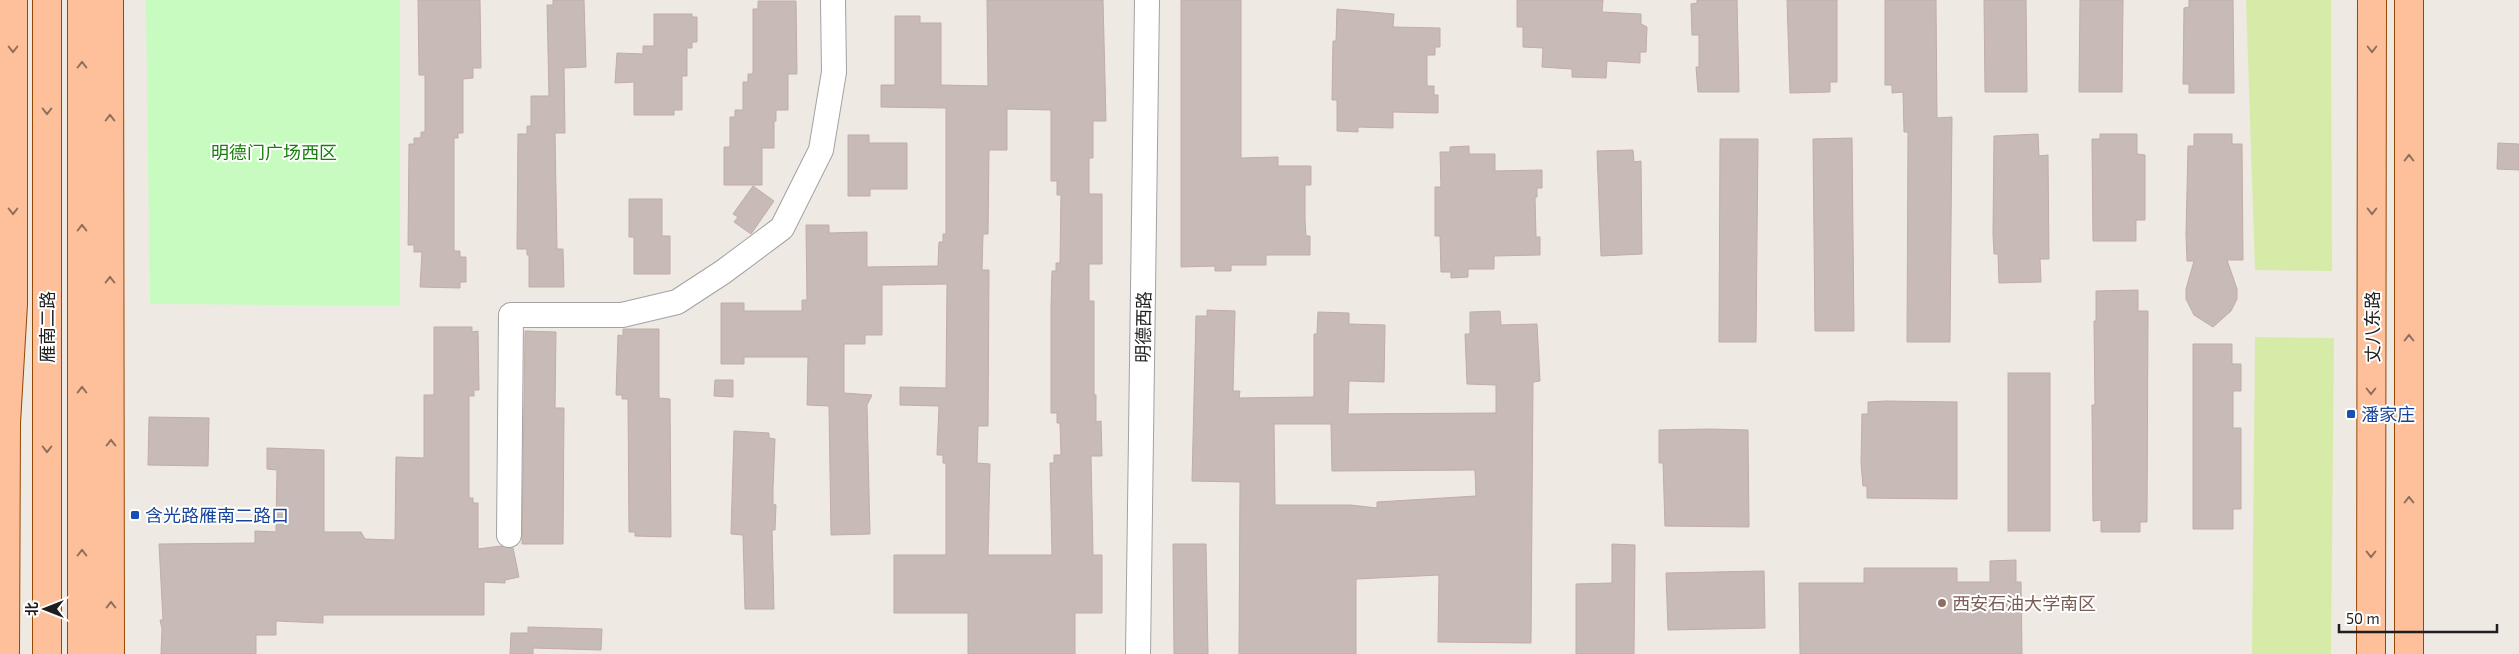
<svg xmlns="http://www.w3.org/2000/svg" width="2519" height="654" viewBox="0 0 2519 654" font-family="'Exo 2','Noto Sans SC',sans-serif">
<rect width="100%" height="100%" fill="#efe9e4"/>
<g fill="#d7eba9">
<path d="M2246 0H2331L2332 271 2255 270Z"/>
<path d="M2255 337 2334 338 2331 654H2252Z"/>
</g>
<path fill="#c7fbc0" d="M146 0H400V306L150 304Z"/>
<g fill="#c7bab7" stroke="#c1ada6" fill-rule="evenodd">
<path d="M418 0H480L481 68H473V78L463 79V133H458V138H454V251H460V257H466V282H460V288L420 287 422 252H414V245H408L409 144H414V138H421V132H425V75H419Z"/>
<path d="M553 0H584L586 67 564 68 565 133H555L557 249H563L564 287H529V255H527V249H517L518 134H527V126H531V96H549L547 5H553Z"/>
<path d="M987 0H1103L1106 121H1093V158H1089V194H1102V264H1089V301H1094V395H1096V422L1101 421 1102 456H1091L1093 555H1102V613H1075V654H968V613H894V555H946V463H943V455H937L939 406 900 405V387L946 388 947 284 882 285V335H865V344H844V393L872 395 867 405 870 534 831 535 829 406 807 405 808 357H744V364H721V303H744V311H802V300H807L806 225H829V233L867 232V267L938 266 939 242H943V234H946V108L881 107V85H895V16H920V23H941V85L988 86ZM1007 109 1051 110V181H1057V195H1061L1060 263H1056V271H1052L1051 306V413H1057V423H1060L1061 455H1054V463H1050L1052 555H988L990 464 977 463 978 426H988L989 270H982L983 234H988L989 150H1007Z"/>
<path d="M1181 0H1241V158L1278 157V166H1311V185H1305V220L1306 236H1310V255H1266V265H1231V271H1215V266L1181 267Z"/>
<path d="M1517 0H1603L1602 12 1641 14V24L1647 27 1646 52H1640V63L1607 61 1606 78 1572 77V69L1542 67 1543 48 1523 47V27H1517Z"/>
<path d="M1697 0H1737L1739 92H1698L1696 67H1699V35H1692L1691 4 1697 3Z"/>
<path d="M1787 0H1837V82H1830V92L1790 93Z"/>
<path d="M1885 0H1936L1937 118 1952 117 1950 342H1907L1908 132H1904L1903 92 1892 93V85H1885Z"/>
<path d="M1984 0H2026L2027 92H1985Z"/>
<path d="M2080 0H2123L2122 92H2079Z"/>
<path d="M2189 0H2233L2234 93H2189V84H2183L2184 8 2189 7Z"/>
<path d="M758 1H796L797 74H788V110H776V121H774V148H762V185H724V147H730V117H735V110H743V82H748V74H753V9H758Z"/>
<path d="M1337 9 1394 14 1393 27 1440 28V47H1435V55H1427V86H1434V95H1438V113L1393 112V128L1358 127V132L1337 131V100H1332L1333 41H1336Z"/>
<path d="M654 14H692V17H697V42H692V48H687V76H682V110H674V115H634V82L615 83 617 53 643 54V46H654Z"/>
<path d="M2038 134 2039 156 2048 155 2049 259H2040L2041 282 1999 283 1998 254H1994L1993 234 1994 136Z"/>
<path d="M2100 134H2137V154L2145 155V220H2136V241H2093L2092 139H2100Z"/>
<path d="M2194 134H2232V144H2242L2243 260H2227L2237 289V299L2231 311 2213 327 2194 315 2186 299V289L2194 261H2187L2186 234 2188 146H2194Z"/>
<path d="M848 135H869V143H907V189H870V196H848Z"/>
<path d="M1852 138 1854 331H1815L1813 139Z"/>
<path d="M1720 139H1758L1756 342H1719Z"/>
<path d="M2498 143 2519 144V170L2497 169Z"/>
<path d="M1469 146V154H1495V171L1542 170V188H1537V197H1535L1536 237H1540V255L1494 256V269H1468V277L1451 278V272H1441L1440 236H1435V187H1441L1440 152H1450V147Z"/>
<path d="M1633 150 1634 162 1641 161 1642 254 1601 256 1597 151Z"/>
<path d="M753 186 774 201 751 234 734 222 738 217 733 214Z"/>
<path d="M629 199H662V236H670V274H634V237H629Z"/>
<path d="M2138 290V311H2148L2147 522H2140V532H2101V520L2093 521 2092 405H2095L2094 321H2096V291Z"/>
<path d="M1207 310 1235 311 1233 391H1240L1239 398 1314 397V334H1317L1318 312 1349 313V324L1385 325 1384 382 1349 381 1348 414 1496 413V385L1467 384 1465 334H1470V312L1500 311 1501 325 1537 324 1540 381 1533 382 1531 643 1438 642 1439 575 1356 579V654H1239L1240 482 1192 481 1196 316H1207ZM1274 424H1331L1332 471 1475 470 1476 496 1377 502V508L1350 505H1275Z"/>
<path d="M434 327H472V332L478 331 479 390H474V396H469V498H473V503H478V549L501 546 513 548 519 577 505 580V583L484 582V615H323V623L276 621V635H256V654H161L162 629 160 620H163L159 544 255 543V531L276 532 277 470 267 469V448L324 450V532H361L365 539 395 540 396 457 424 458V395H434Z"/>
<path d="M623 329H659V398L670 399 671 537 635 536V532H629L628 399H622V395H616L618 335 623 336Z"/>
<path d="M525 331 556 332 555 408H564L563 544H522Z"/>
<path d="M2193 344H2232V364H2241V391H2233V428H2241V509H2233V529H2193Z"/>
<rect x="2008" y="373" width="42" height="158"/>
<path d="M715 380H733V397L714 396Z"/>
<path d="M1886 401 1957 402V499L1867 498V486H1863L1861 463 1862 414H1868V402Z"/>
<path d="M149 417 209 418 208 466 148 465Z"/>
<path d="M1709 429 1748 430 1749 527 1665 526 1663 463H1659V430Z"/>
<path d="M734 431 769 433V438L775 439 773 488V504L776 505 775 530H772L774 609H745L743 535 731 534Z"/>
<path d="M1173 544H1206L1208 654H1174Z"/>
<path d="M1612 544 1635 545 1634 654H1576V584L1612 583Z"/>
<path d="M2016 560V582H2021L2022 654H1800L1799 583H1864V568H1957V582H1990V561Z"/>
<path d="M1764 571 1765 628 1668 630 1666 573Z"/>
<path d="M528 627 602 629 601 650 533 648V654H510L511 633H528Z"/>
</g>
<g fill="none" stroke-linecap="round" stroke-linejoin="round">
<defs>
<g id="minor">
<path d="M509 535 511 315H622L677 302 723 272 782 228 821 150 834 72 833 0"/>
<path d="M1138 654 1147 0"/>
</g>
<g id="major">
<path d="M109 0 110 654"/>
<path d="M5 654 6 423 13 304V0"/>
<path d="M47 654V0"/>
<path d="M82 654V0"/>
<path d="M2371 654 2372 0"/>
<path d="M2409 654V0"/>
</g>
</defs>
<use href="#minor" stroke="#a2a2a2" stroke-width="26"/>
<use href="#major" stroke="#984700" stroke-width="30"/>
<use href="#minor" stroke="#fff" stroke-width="24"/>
<use href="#major" stroke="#febf9b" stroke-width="28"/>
</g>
<defs><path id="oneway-chevron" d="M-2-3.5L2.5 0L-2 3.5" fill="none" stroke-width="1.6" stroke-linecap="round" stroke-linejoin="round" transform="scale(1.25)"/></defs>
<g stroke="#8e6e5c">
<use href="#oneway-chevron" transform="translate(13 49) rotate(90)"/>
<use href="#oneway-chevron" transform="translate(2372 49) rotate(90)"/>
<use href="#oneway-chevron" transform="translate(82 65) rotate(-90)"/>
<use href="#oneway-chevron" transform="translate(47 111) rotate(90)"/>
<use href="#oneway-chevron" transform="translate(110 118) rotate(-90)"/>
<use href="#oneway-chevron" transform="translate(2409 158) rotate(-90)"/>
<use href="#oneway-chevron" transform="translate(13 211) rotate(90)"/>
<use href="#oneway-chevron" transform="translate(2372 211) rotate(90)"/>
<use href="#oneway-chevron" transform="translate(82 228) rotate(-90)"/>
<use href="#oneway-chevron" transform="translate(110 280) rotate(-90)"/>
<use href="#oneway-chevron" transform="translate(2409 338) rotate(-90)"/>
<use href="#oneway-chevron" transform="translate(82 390) rotate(-90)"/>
<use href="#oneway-chevron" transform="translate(2371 391) rotate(90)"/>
<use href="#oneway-chevron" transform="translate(111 443) rotate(-90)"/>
<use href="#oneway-chevron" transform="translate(47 449) rotate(90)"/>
<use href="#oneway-chevron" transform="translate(2409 500) rotate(-90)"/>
<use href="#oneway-chevron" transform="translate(82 553) rotate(-90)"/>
<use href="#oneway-chevron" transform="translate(2371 554) rotate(90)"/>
<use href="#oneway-chevron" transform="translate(111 605) rotate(-90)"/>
</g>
<g fill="#1a4fb4" stroke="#fff" stroke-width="2">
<rect x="2346" y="409" width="10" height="10" rx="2.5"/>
<rect x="130" y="510" width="10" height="10" rx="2.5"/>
</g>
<circle fill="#8d6e63" stroke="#fff" stroke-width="2" cx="1942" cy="603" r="5"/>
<g text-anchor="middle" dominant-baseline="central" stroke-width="4" stroke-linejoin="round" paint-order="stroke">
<g font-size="18" fill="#177f09" stroke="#fff">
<text x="274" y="152">明德门广场西区</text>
</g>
<g font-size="18" fill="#1e1e1e" stroke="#fff">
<text transform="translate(47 327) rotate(-90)">雁南二路</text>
<text transform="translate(1143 327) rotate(-89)">明德西路</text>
<text transform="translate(2372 327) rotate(-90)">丈八东路</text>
</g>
<g font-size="18" fill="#164399" stroke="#fff" text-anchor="start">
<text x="2361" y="414">潘家庄</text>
<text x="145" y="515">含光路雁南二路口</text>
</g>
<g font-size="18" fill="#785e54" stroke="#fff" text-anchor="start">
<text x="1952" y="603">西安石油大学南区</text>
</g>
</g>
<g transform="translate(45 609) rotate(270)" stroke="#ffffff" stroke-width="4" paint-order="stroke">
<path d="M0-4L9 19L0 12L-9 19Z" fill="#1e1e1e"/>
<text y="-8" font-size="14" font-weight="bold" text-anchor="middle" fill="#1e1e1e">北</text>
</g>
<path d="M2339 624v8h158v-8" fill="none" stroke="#1e1e1e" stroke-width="2.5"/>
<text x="2346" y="624" font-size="15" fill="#1e1e1e" stroke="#ffffff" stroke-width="4" paint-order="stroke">50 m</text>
</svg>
